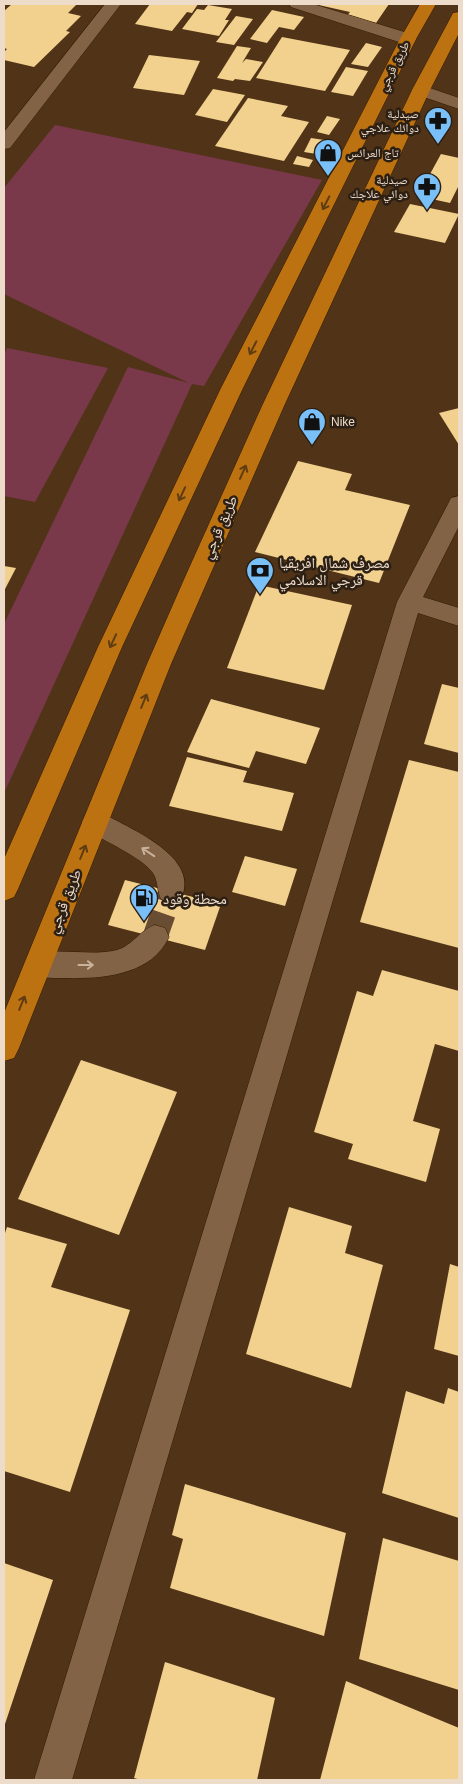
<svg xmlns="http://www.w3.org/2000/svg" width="463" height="1784" viewBox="0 0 463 1784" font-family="Arial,'Noto Naskh Arabic',sans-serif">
<rect width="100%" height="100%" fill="#513417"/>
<g fill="#79394b">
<path d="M55 125 322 180 204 386 192 384 4 793V624L128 367 189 383 4 294V188Z"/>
<path d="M7 348 108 368 35 502 4 496V354Z"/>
</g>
<g fill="#f2d18f">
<path d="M12 4H77L68 13 81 16 66 31 70 32 34 67 4 60V52L7 49 4 48V11Z"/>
<path d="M150 4H198L192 13 187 12 172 31 135 24Z"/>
<path d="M314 4H389L376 23 346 17 350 12Z"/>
<path d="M208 5 232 9 225 20H229L219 36 182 29 197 9 204 10Z"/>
<path d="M272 10 304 17 294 30 279 27 267 43 250 39Z"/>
<path d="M236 16 253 19 234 45 216 42Z"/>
<path d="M282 37 350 50 325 91 256 78Z"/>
<path d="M366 43 382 47 368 67 351 64Z"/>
<path d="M237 46 251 48 242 63 246 59 263 62 250 81 235 79 233 81 217 78Z"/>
<path d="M149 55 200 61 184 95 133 88Z"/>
<path d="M346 67 368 71 353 96 331 92Z"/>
<path d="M213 89 245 95 227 122 195 115Z"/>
<path d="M248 98 288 106 281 116 309 122 284 161 215 146Z"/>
<path d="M327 116 340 119 329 135 317 132Z"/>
<path d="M311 138 324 140 317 154 304 152Z"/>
<path d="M441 154 459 158V185L450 203 418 196Z"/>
<path d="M297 156 313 160 309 167 293 164Z"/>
<path d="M410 204 459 214 445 243 394 232Z"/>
<path d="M459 408V445L439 413Z"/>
<path d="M298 461 352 474 345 490 410 505 379 583 255 552Z"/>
<path d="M4 566 16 568 4 591Z"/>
<path d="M259 585 352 605 324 690 227 668Z"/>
<path d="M442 684 459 688V753L424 744Z"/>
<path d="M211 699 320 728 306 764 256 751 249 768 187 752Z"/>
<path d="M187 757 247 771 243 782 294 793 282 831 169 806Z"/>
<path d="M409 760 459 772V948L360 922Z"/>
<path d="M245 856 297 869 285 906 232 892Z"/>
<path d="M125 880 221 904 205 950 108 925Z"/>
<path d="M382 970 459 991V1051L435 1044 413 1121 440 1129 426 1182 348 1159 353 1144 314 1132 357 991 373 996Z"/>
<path d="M81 1060 177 1092 119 1235 18 1199Z"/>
<path d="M289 1207 352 1226 345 1253 383 1265 351 1388 246 1354Z"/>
<path d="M7 1227 67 1244 51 1287 130 1310 70 1492 4 1471V1236Z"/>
<path d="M450 1264 459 1267V1356L434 1349Z"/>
<path d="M448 1388 459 1392V1518L382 1493 406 1391 444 1404Z"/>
<path d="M185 1484 346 1533 324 1636 170 1588 183 1539 172 1535Z"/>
<path d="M383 1538 459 1561V1690L359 1659Z"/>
<path d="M4 1563 53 1580 4 1727Z"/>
<path d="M165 1662 275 1698 257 1780H141L134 1778Z"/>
<path d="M346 1681 459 1728V1780H320Z"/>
</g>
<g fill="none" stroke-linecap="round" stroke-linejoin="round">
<path stroke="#694d32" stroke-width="25" stroke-dasharray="25 12" stroke-linecap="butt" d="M155 937 171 891"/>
<defs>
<g id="minor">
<path d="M105 4H121L10 148 4 149V132Z"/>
<path d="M289 4H313L414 35 416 39 414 43H402L291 7Z"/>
<path d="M421 85 459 98V109L415 94 412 90 415 86Z"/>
<path d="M459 496V526L423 597 459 608V626L418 613 72 1780H34L397 602 448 504 451 498Z"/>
<path d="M95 811 104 814C132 830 201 857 181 899L171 903 161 899C157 891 158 880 153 873 143 858 103 840 86 830L82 822 86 814Z"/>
<path d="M155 925 165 928 169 937C151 976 101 979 63 978 50 978 40 978 28 974L24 965 28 956C55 946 88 957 117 950 132 946 140 930 155 925Z"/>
</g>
<g id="highway">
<path d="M420 4H436L416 39 243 388 122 647 18 889 14 897 4 901V859L98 647 221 388 400 39Z"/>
<path d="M459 12V33L430 90 284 406 171 664 19 1048 14 1058 4 1061V1013L147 664 186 575 262 406 412 90 451 17 453 13Z"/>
</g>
</defs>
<use href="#minor" stroke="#351b00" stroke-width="1"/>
<use href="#highway" stroke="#351b00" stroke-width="1"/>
<use href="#minor" fill="#836345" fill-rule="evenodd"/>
<use href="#highway" fill="#bd7211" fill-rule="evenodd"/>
</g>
<defs><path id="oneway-shaft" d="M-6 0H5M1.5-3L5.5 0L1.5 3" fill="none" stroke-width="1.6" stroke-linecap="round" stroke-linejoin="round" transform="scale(1.25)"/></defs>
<g stroke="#5f3c12">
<use href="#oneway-shaft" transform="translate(326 203) rotate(117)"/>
<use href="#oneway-shaft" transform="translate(253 348) rotate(117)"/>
<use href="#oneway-shaft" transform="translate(243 472) rotate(-66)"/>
<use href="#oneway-shaft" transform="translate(182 494) rotate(115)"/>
<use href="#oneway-shaft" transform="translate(113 641) rotate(115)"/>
<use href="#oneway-shaft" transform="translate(144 701) rotate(-68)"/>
<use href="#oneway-shaft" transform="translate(83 852) rotate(-68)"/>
<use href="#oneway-shaft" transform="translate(22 1003) rotate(-68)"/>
</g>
<g stroke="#c9b29c">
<use href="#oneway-shaft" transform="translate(148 852) rotate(-146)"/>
<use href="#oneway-shaft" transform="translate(86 965)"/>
</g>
<defs>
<symbol id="pharmacy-pin" viewBox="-11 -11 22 30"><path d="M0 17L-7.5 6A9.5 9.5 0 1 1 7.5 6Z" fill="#79bff8" stroke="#2c1f13"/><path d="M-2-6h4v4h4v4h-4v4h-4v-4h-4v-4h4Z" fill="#111"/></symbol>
<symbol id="shop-pin" viewBox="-11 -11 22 30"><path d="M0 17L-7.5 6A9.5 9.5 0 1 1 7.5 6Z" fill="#79bff8" stroke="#2c1f13"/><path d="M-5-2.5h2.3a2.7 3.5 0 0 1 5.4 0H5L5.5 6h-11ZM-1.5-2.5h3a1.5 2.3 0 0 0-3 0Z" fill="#111"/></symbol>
<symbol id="bank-pin" viewBox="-11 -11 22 30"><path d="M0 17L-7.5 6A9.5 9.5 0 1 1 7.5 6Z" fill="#79bff8" stroke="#2c1f13"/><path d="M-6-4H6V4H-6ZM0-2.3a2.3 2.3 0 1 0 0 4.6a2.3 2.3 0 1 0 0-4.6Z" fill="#111"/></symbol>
<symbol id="fuel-pin" viewBox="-11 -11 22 30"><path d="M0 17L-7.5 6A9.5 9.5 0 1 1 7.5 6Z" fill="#79bff8" stroke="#2c1f13"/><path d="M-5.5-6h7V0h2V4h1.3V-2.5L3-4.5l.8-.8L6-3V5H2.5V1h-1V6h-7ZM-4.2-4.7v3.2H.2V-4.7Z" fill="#111"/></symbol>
</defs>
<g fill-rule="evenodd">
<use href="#pharmacy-pin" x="422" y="105" width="32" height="43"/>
<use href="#shop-pin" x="312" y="137" width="32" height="43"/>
<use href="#pharmacy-pin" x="411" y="171" width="32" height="43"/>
<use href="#shop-pin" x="296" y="406" width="32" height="43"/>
<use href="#bank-pin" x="244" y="555" width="32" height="43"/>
<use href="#fuel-pin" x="128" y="882" width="32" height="43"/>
</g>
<g text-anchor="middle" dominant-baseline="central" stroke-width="5" stroke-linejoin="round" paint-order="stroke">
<g font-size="12" fill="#eedccb" stroke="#2c1f13">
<text transform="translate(394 66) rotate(-63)">طريق قرجي</text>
</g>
<g font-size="12" fill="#eedccb" stroke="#2c1f13" text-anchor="end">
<text x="419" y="114">صيدلية<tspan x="419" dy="14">دوائك علاجي</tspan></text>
<text x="347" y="153" text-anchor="start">تاج العرائس</text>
<text x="408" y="180">صيدلية<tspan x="408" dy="14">دوائي علاجك</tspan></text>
<text x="331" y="422" text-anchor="start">Nike</text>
</g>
<g font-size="15" fill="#eedccb" stroke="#2c1f13">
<text transform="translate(219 527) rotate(-66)">طريق قرجي</text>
<text transform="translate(64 901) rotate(-68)">طريق قرجي</text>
</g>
<g font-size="15" fill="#eedccb" stroke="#2c1f13" text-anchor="start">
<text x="279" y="562">مصرف شمال افريقيا<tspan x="279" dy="17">قرجي الاسلامي</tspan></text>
<text x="163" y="898">محطة وقود</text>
</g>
</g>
<rect width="463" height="1784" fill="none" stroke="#eedccb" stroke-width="10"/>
</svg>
